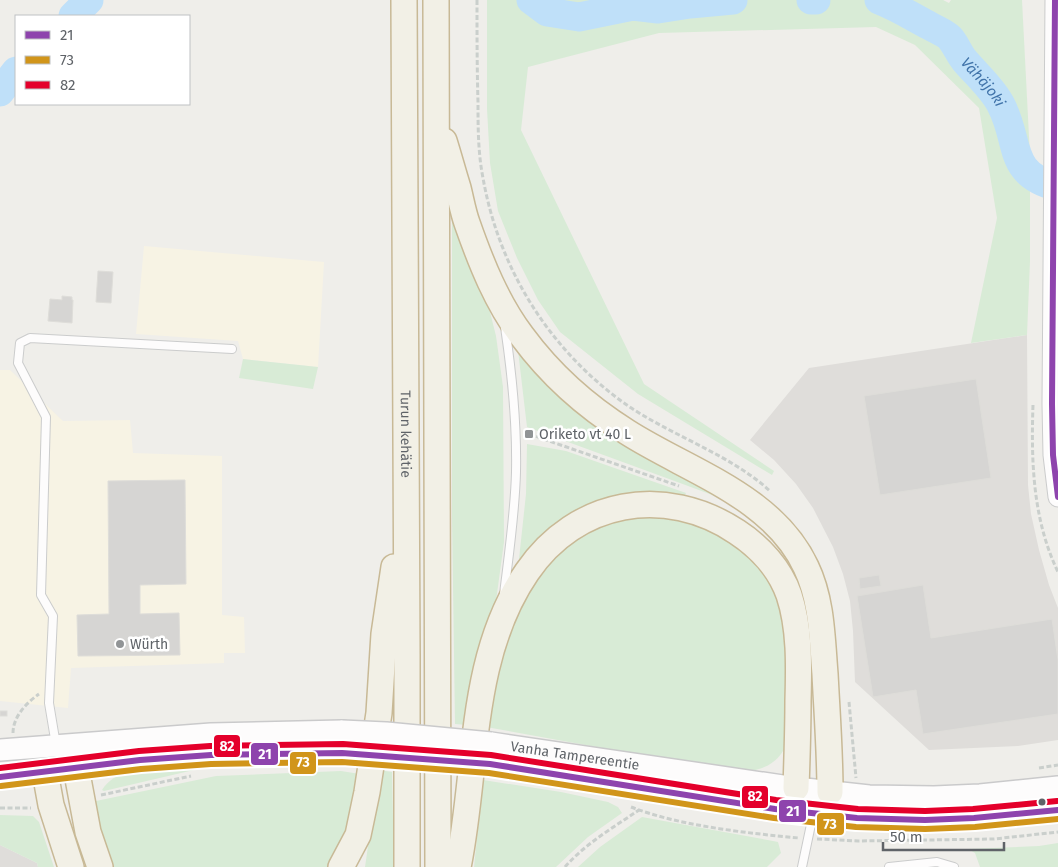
<svg xmlns="http://www.w3.org/2000/svg" width="1058" height="867" viewBox="0 0 1058 867" font-family="'Fira Sans',sans-serif">
<rect width="100%" height="100%" fill="#efeeea"/>
<g fill="#f7f3e4">
<path d="M144 246 324 262 318 367 243 359 238 341 136 334Z"/>
<path d="M0 370H10L63 421 130 420 133 453 222 456V615L244 617 245 653H224V663L71 668 68 708 0 701Z"/>
</g>
<g fill="#dfddda">
<path d="M1027 335 1028 485 1031 514 1039 550 1049 585 1058 608V740L1018 746 929 750 855 682 853 631 850 601 843 574 833 547 813 508 796 484 774 460 750 440 809 368Z"/>
<path d="M0 845 37 863 38 867H0Z"/>
</g>
<g fill="#d8ebd6">
<path d="M487 0H943L949 3 951 0H1022L1030 156V261L1027 335 971 343 997 218 979 108 915 45 876 27 659 33 528 67 521 130 644 384 774 471 772 475 638 394 560 332 538 300 517 258 498 211 490 163 487 109Z"/>
<path d="M452 203 486 296 496 336 503 387 504 542 496 601 467 725 455 724 452 517Z"/>
<path d="M517 342 739 508 715 496 680 483 527 427Z"/>
<path d="M243 359 318 367 313 389 239 378Z"/>
<path d="M527 444 566 451 686 493 684 497 651 494 522 561 519 559 526 494Z"/>
<path d="M632 510 716 526 767 573 786 619V745C777 767 756 772 735 772L486 727 506 627 546 555Z"/>
<path d="M228 762 104 791 102 790C108 780 118 775 128 771Z"/>
<path d="M379 770 392 772 394 867H365Z"/>
<path d="M341 771 360 774 355 806 333 867H113C104 846 95 824 96 801L216 776Z"/>
<path d="M483 780 561 792 608 802 618 807 622 813 588 837 556 867H474Z"/>
<path d="M0 815 33 816 39 822 54 867H38L37 863 0 845Z"/>
<path d="M642 817 773 841 778 842 781 853 767 867H578L600 847Z"/>
<path d="M1058 843V867H980L975 853 968 849 1039 846Z"/>
</g>
<g fill="none" stroke-linecap="round" stroke-linejoin="round">
<g stroke="#bfe0f9" stroke-width="29">
<path d="M531 0 547 12 579 17 633 6 658 9 690 4 733 0"/>
<path d="M811 0H816"/>
<path id="s1" d="M879 0C897 7 913 17 930 26 937 30 945 33 950 38 956 45 959 54 965 61 977 75 993 89 1001 105 1021 143 1006 174 1058 187"/>
<path d="M73 16 89 0"/>
<path d="M0 92 16 71"/>
</g>
</g>
<g fill="#d6d5d3" stroke="#deddd9">
<path d="M98 271 113 272 111 303 96 302Z"/>
<path d="M62 296 72 297V300H73L72 323 48 321 50 299 62 300Z"/>
<path d="M976 379 991 478 880 495 864 396Z"/>
<path d="M185 480 186 584 140 585V614L179 613 180 655 78 656 77 615 109 614 108 481Z"/>
<path d="M879 575 881 586 860 589 859 578Z"/>
<path d="M923 585 931 638 1052 619 1058 660V714L923 734 916 690 873 697 857 596Z"/>
<rect x="0" y="711" width="7" height="5"/>
</g>
<g fill="none" stroke-linecap="round" stroke-linejoin="round">
<defs>
<g id="service">
<path d="M504 594C509 553 515 513 516 472 517 424 512 374 505 327"/>
<path d="M56 745 49 703 53 616 41 595 46 417 18 363 20 343 30 338 232 349"/>
<path d="M802 867 813 815"/>
<path d="M889 867 937 862 954 867"/>
</g>
<path id="tertiary" d="M1055 0 1052 404 1053 455 1058 497"/>
<g id="secondary">
<path id="s2" d="M491 743 796 788 869 796 934 797 980 795 1058 787"/>
<path d="M0 750 211 734 342 731"/>
<path d="M490 764C552 774 615 784 677 794 803 814 930 831 1058 810"/>
<path d="M0 777 140 760 211 755 342 753"/>
</g>
<g id="trunk">
<path id="s3" d="M404 0 407 654V867"/>
<path d="M436 0 438 867"/>
<path d="M444 141C449 157 453 172 458 188 461 200 463 212 467 223 481 263 497 303 522 336 550 374 587 407 627 432 688 471 773 496 806 567 822 600 822 638 825 674 827 713 830 752 830 792"/>
<path d="M76 768 88 832 100 867"/>
<path d="M45 772 51 805 71 867"/>
<path d="M341 867 358 835 367 792 379 713 384 634 394 567"/>
<path d="M458 867C478 769 468 658 527 572 576 500 665 484 737 532 760 547 780 569 789 595 800 628 799 666 798 701 798 730 797 759 796 788"/>
</g>
</defs>
<use href="#service" stroke="#cbcccc" stroke-width="10"/>
<use href="#tertiary" stroke="#cbcccc" stroke-width="21"/>
<use href="#secondary" stroke="#cacacb" stroke-width="24"/>
<use href="#trunk" stroke="#c8b996" stroke-width="28"/>
<g stroke="#cacfcc" stroke-width="3" stroke-dasharray="5 2.5" stroke-linecap="butt">
<path d="M477 0C477 34 477 68 478 102 478 127 478 153 483 178 499 269 549 349 624 403 669 435 730 454 770 491"/>
<path d="M1033 405C1031 463 1033 520 1058 572"/>
<path d="M529 434 679 486"/>
<path d="M849 702 856 778"/>
<path d="M13 733C13 717 26 703 39 694"/>
<path d="M1039 768 1058 765"/>
<path d="M101 795 191 776"/>
<path d="M631 807C680 826 746 833 799 838"/>
<path d="M0 808H31"/>
<path d="M817 839 858 841 994 839 1058 832"/>
<path d="M565 867C585 844 614 827 639 810"/>
</g>
<use href="#service" stroke="#fdfcfc" stroke-width="8"/>
<use href="#tertiary" stroke="#fdfcfc" stroke-width="19"/>
<use href="#secondary" stroke="#fdfcfc" stroke-width="21"/>
<use href="#trunk" stroke="#f2f0e6" stroke-width="25"/>
<defs>
<g id="secondary-bridge">
<path d="M342 731 386 733 491 743"/>
<path d="M342 753 490 764"/>
</g>
</defs>
<use href="#secondary-bridge" stroke="#cacacb" stroke-width="24" stroke-linecap="butt"/>
<use href="#secondary-bridge" stroke="#fdfcfc" stroke-width="21"/>
<defs>
<g id="bus-1">
<path d="M1055 0 1052 404 1053 455 1058 497"/>
<path d="M0 777 140 760 211 755 342 753 490 764 775 809 857 818 925 820 974 818 1058 810"/>
</g>
<path id="bus-2" d="M1 786 141 769 211 764 342 762 489 773 774 818 856 827 925 829 975 827 1058 819"/>
<path id="bus-3" d="M0 768 139 751 210 746 343 744 491 755 776 800 858 809 925 811 973 809 1057 801"/>
</defs>
<use href="#bus-1" stroke="#fff" stroke-width="10"/>
<use href="#bus-2" stroke="#fff" stroke-width="10"/>
<use href="#bus-3" stroke="#fff" stroke-width="10"/>
<use href="#bus-1" stroke="#8e44ad" stroke-width="6"/>
<use href="#bus-2" stroke="#d1951a" stroke-width="6"/>
<use href="#bus-3" stroke="#e4002b" stroke-width="6"/>
</g>
<g fill="#919496" stroke="#fff" stroke-width="2">
<rect x="524" y="429" width="10" height="10" rx="2.5"/>
<circle cx="120" cy="644" r="5"/>
</g>
<circle fill="#5f6368" stroke="#fff" stroke-width="2" cx="1042" cy="802" r="4.5"/>
<g text-anchor="middle" dominant-baseline="central" stroke-width="5" stroke-linejoin="round" paint-order="stroke">
<g font-size="14" fill="#5f6368" stroke="#fff">
<text stroke="none"><textPath href="#s3" startOffset="434">Turun kehätie</textPath></text>
<text stroke="none"><textPath href="#s2" startOffset="85">Vanha Tampereentie</textPath></text>
</g>
<g font-size="14" fill="#5f6368" stroke="#fff" text-anchor="start">
<text x="539" y="434">Oriketo vt 40 L</text>
<text x="130" y="644">Würth</text>
</g>
<g font-size="15" font-style="italic" fill="#4174aa" stroke="#fff">
<text stroke="none"><textPath href="#s1" startOffset="136">Vähäjoki</textPath></text>
</g>
</g>
<g stroke="#fff" stroke-width="2">
<rect x="213" y="734" width="28" height="24" rx="5" fill="#e4002b"/>
<rect x="250" y="742" width="29" height="24" rx="5" fill="#8e44ad"/>
<rect x="289" y="751" width="28" height="24" rx="5" fill="#d1951a"/>
<rect x="741" y="785" width="28" height="24" rx="5" fill="#e4002b"/>
<rect x="778" y="799" width="29" height="24" rx="5" fill="#8e44ad"/>
<rect x="816" y="812" width="29" height="24" rx="5" fill="#d1951a"/>
</g>
<g font-size="14" text-anchor="middle" font-weight="bold" fill="#fff">
<text x="227" y="751">82</text>
<text x="265" y="759">21</text>
<text x="303" y="767">73</text>
<text x="755" y="801">82</text>
<text x="793" y="816">21</text>
<text x="830" y="829">73</text>
</g>
<rect x="15" y="15" width="175" height="90" fill="#ffffff" stroke="#bfc1c3"/>
<rect x="25" y="31" width="25" height="8" fill="#8e44ad" stroke="#bfc1c3"/>
<text x="60" y="40" font-size="15" fill="#5f6368">21</text>
<rect x="25" y="56" width="25" height="8" fill="#d1951a" stroke="#bfc1c3"/>
<text x="60" y="65" font-size="15" fill="#5f6368">73</text>
<rect x="25" y="81" width="25" height="8" fill="#e4002b" stroke="#bfc1c3"/>
<text x="60" y="90" font-size="15" fill="#5f6368">82</text>
<path d="M883 842v8h121v-8" fill="none" stroke="#5f6368" stroke-width="2.5"/>
<text x="890" y="842" font-size="15" fill="#5f6368" stroke="#ffffff" stroke-width="4" paint-order="stroke">50 m</text>
</svg>
